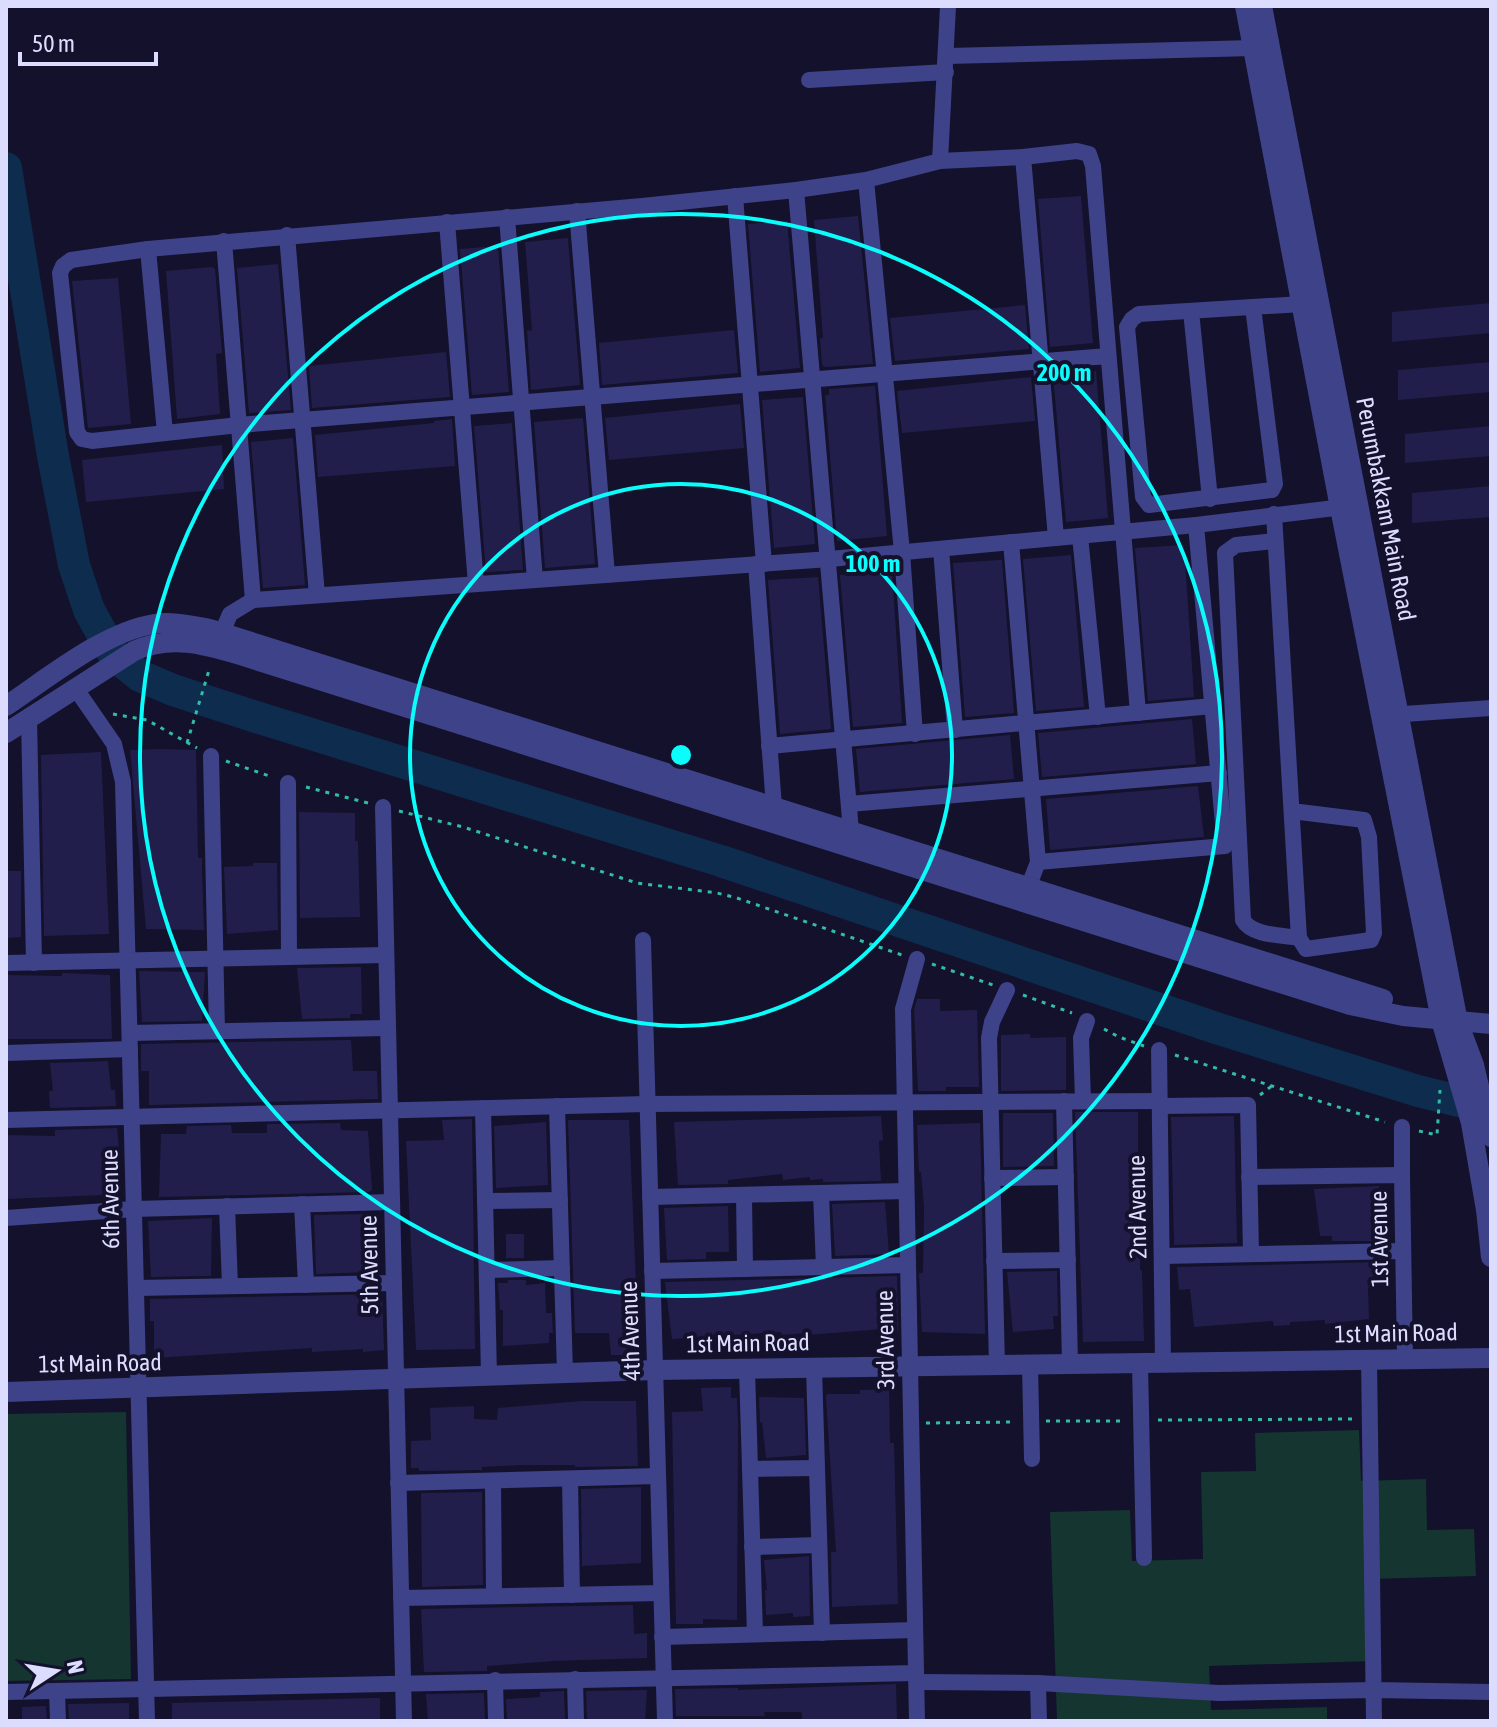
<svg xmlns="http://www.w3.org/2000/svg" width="1497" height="1727" viewBox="0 0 1497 1727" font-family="'Asap Condensed',sans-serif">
<rect width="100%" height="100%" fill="#13112b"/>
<g fill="#143530">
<path d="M126 1412 131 1679 6 1681V1414Z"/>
<path d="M1359 1430 1361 1481 1426 1479 1427 1530 1474 1529 1476 1576 1369 1579 1372 1661 1209 1666 1211 1710 1327 1707V1721H1057L1050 1512 1130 1510 1132 1561 1203 1559 1201 1472 1256 1471 1255 1433Z"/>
</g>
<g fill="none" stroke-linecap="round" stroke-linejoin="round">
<path stroke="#0e2c4d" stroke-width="32" d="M6 168 53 456 74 565 89 610 114 655 140 676 173 690 253 716 721 861 1219 1029 1418 1091 1491 1109"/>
</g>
<g fill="#221e4b">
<path d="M1081 196 1093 343 1050 347 1038 199Z"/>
<path d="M858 216 873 364 825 367 822 365 820 338H823L814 220Z"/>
<path d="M787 221 800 368 760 372 748 224Z"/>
<path d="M568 238 580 385 531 390 527 331 532 330 525 242Z"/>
<path d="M498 246 509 392 472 395 460 249Z"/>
<path d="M278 264 291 410 249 413 237 268Z"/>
<path d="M212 267 215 269 222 353 216 354 220 414 177 419 166 271Z"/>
<path d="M118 278 131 424 88 428 72 281Z"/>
<path d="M1491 303V333L1392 342V312Z"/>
<path d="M1025 305 1029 349 895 361 890 318Z"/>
<path d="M734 330 738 373 602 385 599 343Z"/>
<path d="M446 352 450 397 312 408 309 366Z"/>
<path d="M1491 362V392L1398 400V370Z"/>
<path d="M1096 371 1108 518 1066 522 1053 375Z"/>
<path d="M1031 377 1035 421 902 433 897 391Z"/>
<path d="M875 386 887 536 837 541 825 395H829V389Z"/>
<path d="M803 397 815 544 774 548 762 400Z"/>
<path d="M740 404 744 448 609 460 605 418Z"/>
<path d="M583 418 595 564 545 568 534 422Z"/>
<path d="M452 419 455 466 318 477 315 435 434 423V421Z"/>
<path d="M512 423 523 570 486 572 474 426Z"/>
<path d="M1491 426V456L1405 463V434Z"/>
<path d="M293 438 305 585 263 588 251 442Z"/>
<path d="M222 445 224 489 86 502 82 460Z"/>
<path d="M1491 486V517L1412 523V493Z"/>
<path d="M1184 545 1194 697 1148 701 1135 548Z"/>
<path d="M1071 555 1084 707 1036 711 1023 559Z"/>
<path d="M999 560H1002L1014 713 965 717 953 563Z"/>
<path d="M892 570 902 723 853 727 840 575Z"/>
<path d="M818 577 831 729 780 734 768 580Z"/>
<path d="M1192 719 1196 764 1042 777 1038 733Z"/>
<path d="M1010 735 1014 779 860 792 856 749Z"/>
<path d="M160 749 196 750 198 858H202V867L204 930 146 929 130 750Z"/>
<path d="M101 752 109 934 44 936 41 755Z"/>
<path d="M1198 786 1204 837 1050 850 1046 799Z"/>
<path d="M299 812 355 813V841H358L360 917 300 918Z"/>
<path d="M253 863H277L278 930 227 934 224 867 253 866Z"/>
<path d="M6 871H21V937L6 938Z"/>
<path d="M361 967 362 1014H350V1018L302 1019 297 968Z"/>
<path d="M139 971 205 972 202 1021 142 1022Z"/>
<path d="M62 973 110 975 112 1039H6V975L62 976Z"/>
<path d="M917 999H940V1011L977 1010 979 1087H946V1091H918L914 1010Z"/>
<path d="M1030 1034V1038L1066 1037V1090L1001 1091V1035Z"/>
<path d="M351 1040 353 1071H377L378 1099 149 1105V1071H141V1044Z"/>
<path d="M108 1061 111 1090H115L116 1106 50 1108 49 1091H53L50 1063Z"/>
<path d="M1075 1112H1138V1160H1141L1140 1270H1142L1144 1341 1083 1342Z"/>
<path d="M1003 1113H1053L1054 1166 1003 1167Z"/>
<path d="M881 1116 883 1140 879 1141 881 1181 823 1182V1179L810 1180V1177L783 1180 782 1174 728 1180V1184L678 1185 674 1122Z"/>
<path d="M1234 1116 1237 1243 1174 1245 1171 1117Z"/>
<path d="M472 1119 475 1349 416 1350 406 1141 444 1140 442 1120Z"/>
<path d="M568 1120H629L639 1355H611L609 1333H575Z"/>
<path d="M546 1122 548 1185 496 1188 494 1126Z"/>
<path d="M340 1123 341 1130 368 1131 372 1190 369 1192 159 1197 161 1134H186L187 1126 231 1125 232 1133H267V1124Z"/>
<path d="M980 1123 985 1334 922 1332 919 1273H923L924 1208 921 1172H919L917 1125Z"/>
<path d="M117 1128 120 1160 102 1161 104 1195 6 1199V1135L55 1136V1130Z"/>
<path d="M1379 1186 1381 1236H1377V1241H1332V1236H1320L1314 1189Z"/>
<path d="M885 1202 889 1254 835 1256 832 1204Z"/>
<path d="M728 1206 729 1252H706V1259L667 1260 664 1208Z"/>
<path d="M369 1214 370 1272 316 1274 314 1215Z"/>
<path d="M212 1218 211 1276 151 1277 148 1221Z"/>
<rect x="506" y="1234" width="18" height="24"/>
<path d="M1379 1262 1380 1286 1368 1288 1369 1319 1325 1324V1320L1290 1322V1325L1274 1326 1273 1321 1194 1327 1190 1289 1179 1290 1177 1267Z"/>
<path d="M1057 1271 1058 1316H1053L1054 1329 1013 1332 1007 1272Z"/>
<path d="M897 1276 898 1332 883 1333V1329L807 1335 806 1333 781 1335V1332L672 1339 665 1282Z"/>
<path d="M508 1280H526V1285L545 1283 546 1313H552L553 1333H549V1343L503 1346V1310H500L498 1283H508Z"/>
<path d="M382 1294 384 1350 363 1352V1349L312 1352V1348L154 1358V1321H150V1299Z"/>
<path d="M731 1387V1398H737L738 1424 737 1620 703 1619V1624H676L672 1412 703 1411 701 1388Z"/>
<path d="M889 1389 890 1443H894L898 1604 832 1607 831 1552H836L826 1397 827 1394H860V1390Z"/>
<path d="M759 1397 804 1398 806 1455 766 1458 762 1422 760 1423Z"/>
<path d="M582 1401H636L638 1466 575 1467V1465H521L482 1467V1470L419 1471V1468H411V1441L431 1440 430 1408 474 1406V1419L497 1420 498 1408Z"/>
<path d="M641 1487V1563L582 1566 581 1489Z"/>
<path d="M482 1492 483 1585 422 1587 421 1493Z"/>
<path d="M809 1556 810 1616 793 1617V1613L766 1615 765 1590H767L764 1560Z"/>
<path d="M633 1605 634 1634 647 1633V1658L554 1661 487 1666V1671L424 1672 421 1609Z"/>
<path d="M896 1684 897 1721H802V1713L800 1712H764L765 1716H676L675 1689 738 1688V1690Z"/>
<path d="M647 1690 645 1721H587L586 1691Z"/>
<path d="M564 1691 565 1719 507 1721 506 1699 540 1697V1692Z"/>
<path d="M484 1693 485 1721H428L426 1694Z"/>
<path d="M371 1698H380V1721H172V1703Z"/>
<path d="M129 1703V1721H69L68 1704Z"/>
<path d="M46 1706 47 1721H22V1707Z"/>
</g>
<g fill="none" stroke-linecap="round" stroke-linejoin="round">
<g stroke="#32bca5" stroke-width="3" stroke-dasharray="4 6" stroke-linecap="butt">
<path d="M113 714 147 720 197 748"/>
<path d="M187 743 210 667"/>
<path d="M226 761 272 777"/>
<path d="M306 787 368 803"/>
<path d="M399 811 463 827 637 883 717 893 737 898 902 955"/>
<path d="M932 964 993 985"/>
<path d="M1023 995 1072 1013"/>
<path d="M1104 1029 1119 1037 1144 1046"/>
<path d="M1175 1055 1385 1122"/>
<path d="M1260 1095 1273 1085"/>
<path d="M1419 1131 1437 1135 1440 1090"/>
<path d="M1158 1420 1355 1419"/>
<path d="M1046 1421H1123"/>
<path d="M926 1423 1015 1422"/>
</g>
<g stroke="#3d4289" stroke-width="16">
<path d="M947 56 1253 48"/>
<path d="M809 80 946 72"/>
<path d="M1023 157 1056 538"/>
<path d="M940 161 948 6"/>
<path d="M866 180 902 552 915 734"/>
<path d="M796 190 851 831"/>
<path d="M735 196 764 564"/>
<path d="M577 211 607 575"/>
<path d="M507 217 535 580"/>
<path d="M447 222 476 584"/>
<path d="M287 235 317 595"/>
<path d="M224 241 253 600"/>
<path d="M148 249 165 433"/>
<path d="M1253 307 1275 484 1272 490 1149 505 1143 497 1127 327 1132 319 1139 314 1286 305 1301 304"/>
<path d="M1191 311 1210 499"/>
<path d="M1108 356 239 425 92 441 82 439 77 432 60 273 63 266 71 260 148 249 642 206 796 190 866 180 940 161 1023 157 1077 151 1089 154 1093 166 1138 713"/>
<path d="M1274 514 1299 938 1306 949 1371 940 1374 933 1369 837 1364 820 1292 811"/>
<path d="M1080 536 1098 717"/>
<path d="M1275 541 1236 545 1225 553 1243 920C1252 936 1282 935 1299 938"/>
<path d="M1011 542 1038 862 1028 888"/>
<path d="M941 549 955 730"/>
<path d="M756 564 774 807"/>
<path d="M218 642 230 614 253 600 830 559 1196 525 1351 506"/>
<path d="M76 689 114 744 123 782 147 1721"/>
<path d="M1389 715 1491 708"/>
<path d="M29 718 34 963"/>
<path d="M769 746 1213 706"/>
<path d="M211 756 217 1031"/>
<path d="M288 783 289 957"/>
<path d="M849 804 1219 773"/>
<path d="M383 807 404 1721"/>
<path d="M1038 862 1225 846 1196 525"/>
<path d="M643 940 665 1721"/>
<path d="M917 959 903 1009 917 1721"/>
<path d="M6 963 385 955"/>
<path d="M130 1033 387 1028"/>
<path d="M1159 1050 1163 1362"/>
<path d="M6 1053 130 1049"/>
<path d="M1064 1101 1070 1364"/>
<path d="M1083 1101 1081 1038 1087 1021"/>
<path d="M557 1106 565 1373"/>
<path d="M1160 1106 1248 1105 1251 1254"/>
<path d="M483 1108 489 1376"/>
<path d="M6 1120 647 1104 1160 1101"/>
<path d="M1402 1127V1175"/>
<path d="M1249 1177 1402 1175 1405 1359"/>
<path d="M992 1178 1066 1177"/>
<path d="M821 1193 824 1268"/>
<path d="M744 1195 745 1269"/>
<path d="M650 1197 906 1191"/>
<path d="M485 1201 560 1200"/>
<path d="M302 1204 306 1285"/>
<path d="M227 1206 230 1286"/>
<path d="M6 1218 134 1209 392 1202"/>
<path d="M1162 1256 1403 1251"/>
<path d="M994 1261 1068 1260"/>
<path d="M487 1270 562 1268"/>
<path d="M652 1271 908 1265"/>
<path d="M136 1288 394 1283"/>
<path d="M1369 1360 1374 1721"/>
<path d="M1140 1363 1144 1558"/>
<path d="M997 1365 989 1038 992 1022 1007 990"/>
<path d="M1030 1365 1032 1459"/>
<path d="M814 1368 822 1633"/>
<path d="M747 1369 755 1634"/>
<path d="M750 1469 817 1468"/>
<path d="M570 1479 572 1595"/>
<path d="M493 1481 494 1596"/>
<path d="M398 1483 658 1476"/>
<path d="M752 1547 819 1545"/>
<path d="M401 1598 661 1593"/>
<path d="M662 1637 915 1630"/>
<path d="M575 1679 576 1721"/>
<path d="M495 1680 496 1721"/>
<path d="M917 1682 1038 1683 1219 1693 1374 1690 1491 1692"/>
<path d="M1038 1683 1039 1721"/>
<path d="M57 1691 58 1721"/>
<path d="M6 1692 916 1673"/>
</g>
<g stroke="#3d4289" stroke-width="20">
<path d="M1245 6 1340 508 1441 1020 1471 1123 1486 1210 1491 1257"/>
<path d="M1262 6 1458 1022 1474 1065 1491 1137"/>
<path d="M6 706C48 678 104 632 154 624 173 621 192 626 210 629L1383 999"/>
<path d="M6 733 134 651C171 635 203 644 240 655L1350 1005 1403 1016 1491 1024"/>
<path d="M6 1392 655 1370 1491 1358"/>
</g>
</g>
<g fill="none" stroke="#0afcfb" stroke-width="4">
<circle cx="681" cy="755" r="271"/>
<circle cx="681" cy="755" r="541"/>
</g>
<g text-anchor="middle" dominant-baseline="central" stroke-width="8" stroke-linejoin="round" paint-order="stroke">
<g font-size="24" fill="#dcdcff" stroke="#13112b">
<text transform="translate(1386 509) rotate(79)">Perumbakkam Main Road</text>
<text transform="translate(110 1199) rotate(-91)">6th Avenue</text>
<text transform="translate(1137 1207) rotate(-91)">2nd Avenue</text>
<text transform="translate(1379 1239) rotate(-91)">1st Avenue</text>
<text transform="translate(369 1265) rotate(-91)">5th Avenue</text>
<text transform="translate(630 1331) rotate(-92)">4th Avenue</text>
<text transform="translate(1396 1333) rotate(-1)">1st Main Road</text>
<text transform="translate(885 1340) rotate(-91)">3rd Avenue</text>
<text transform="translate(748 1343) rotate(-1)">1st Main Road</text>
<text transform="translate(100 1363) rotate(-1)">1st Main Road</text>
</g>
</g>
<circle cx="681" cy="755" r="12" fill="#0afcfb" stroke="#13112b" stroke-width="4"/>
<g font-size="24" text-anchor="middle" font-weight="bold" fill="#0afcfb" stroke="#13112b" stroke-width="8" stroke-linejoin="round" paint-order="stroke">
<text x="1064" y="381">200 m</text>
<text x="873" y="572">100 m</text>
</g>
<rect width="1497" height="1727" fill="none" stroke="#dcdcff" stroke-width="16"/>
<g transform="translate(56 1671) rotate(78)" stroke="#13112b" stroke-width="6" paint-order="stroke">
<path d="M0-6L14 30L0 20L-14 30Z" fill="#dcdcff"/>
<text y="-12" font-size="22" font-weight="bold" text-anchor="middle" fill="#dcdcff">N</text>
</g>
<path d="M20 52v12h136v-12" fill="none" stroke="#dcdcff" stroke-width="4"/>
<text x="32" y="52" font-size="24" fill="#dcdcff" stroke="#13112b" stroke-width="6" paint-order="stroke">50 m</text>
</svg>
